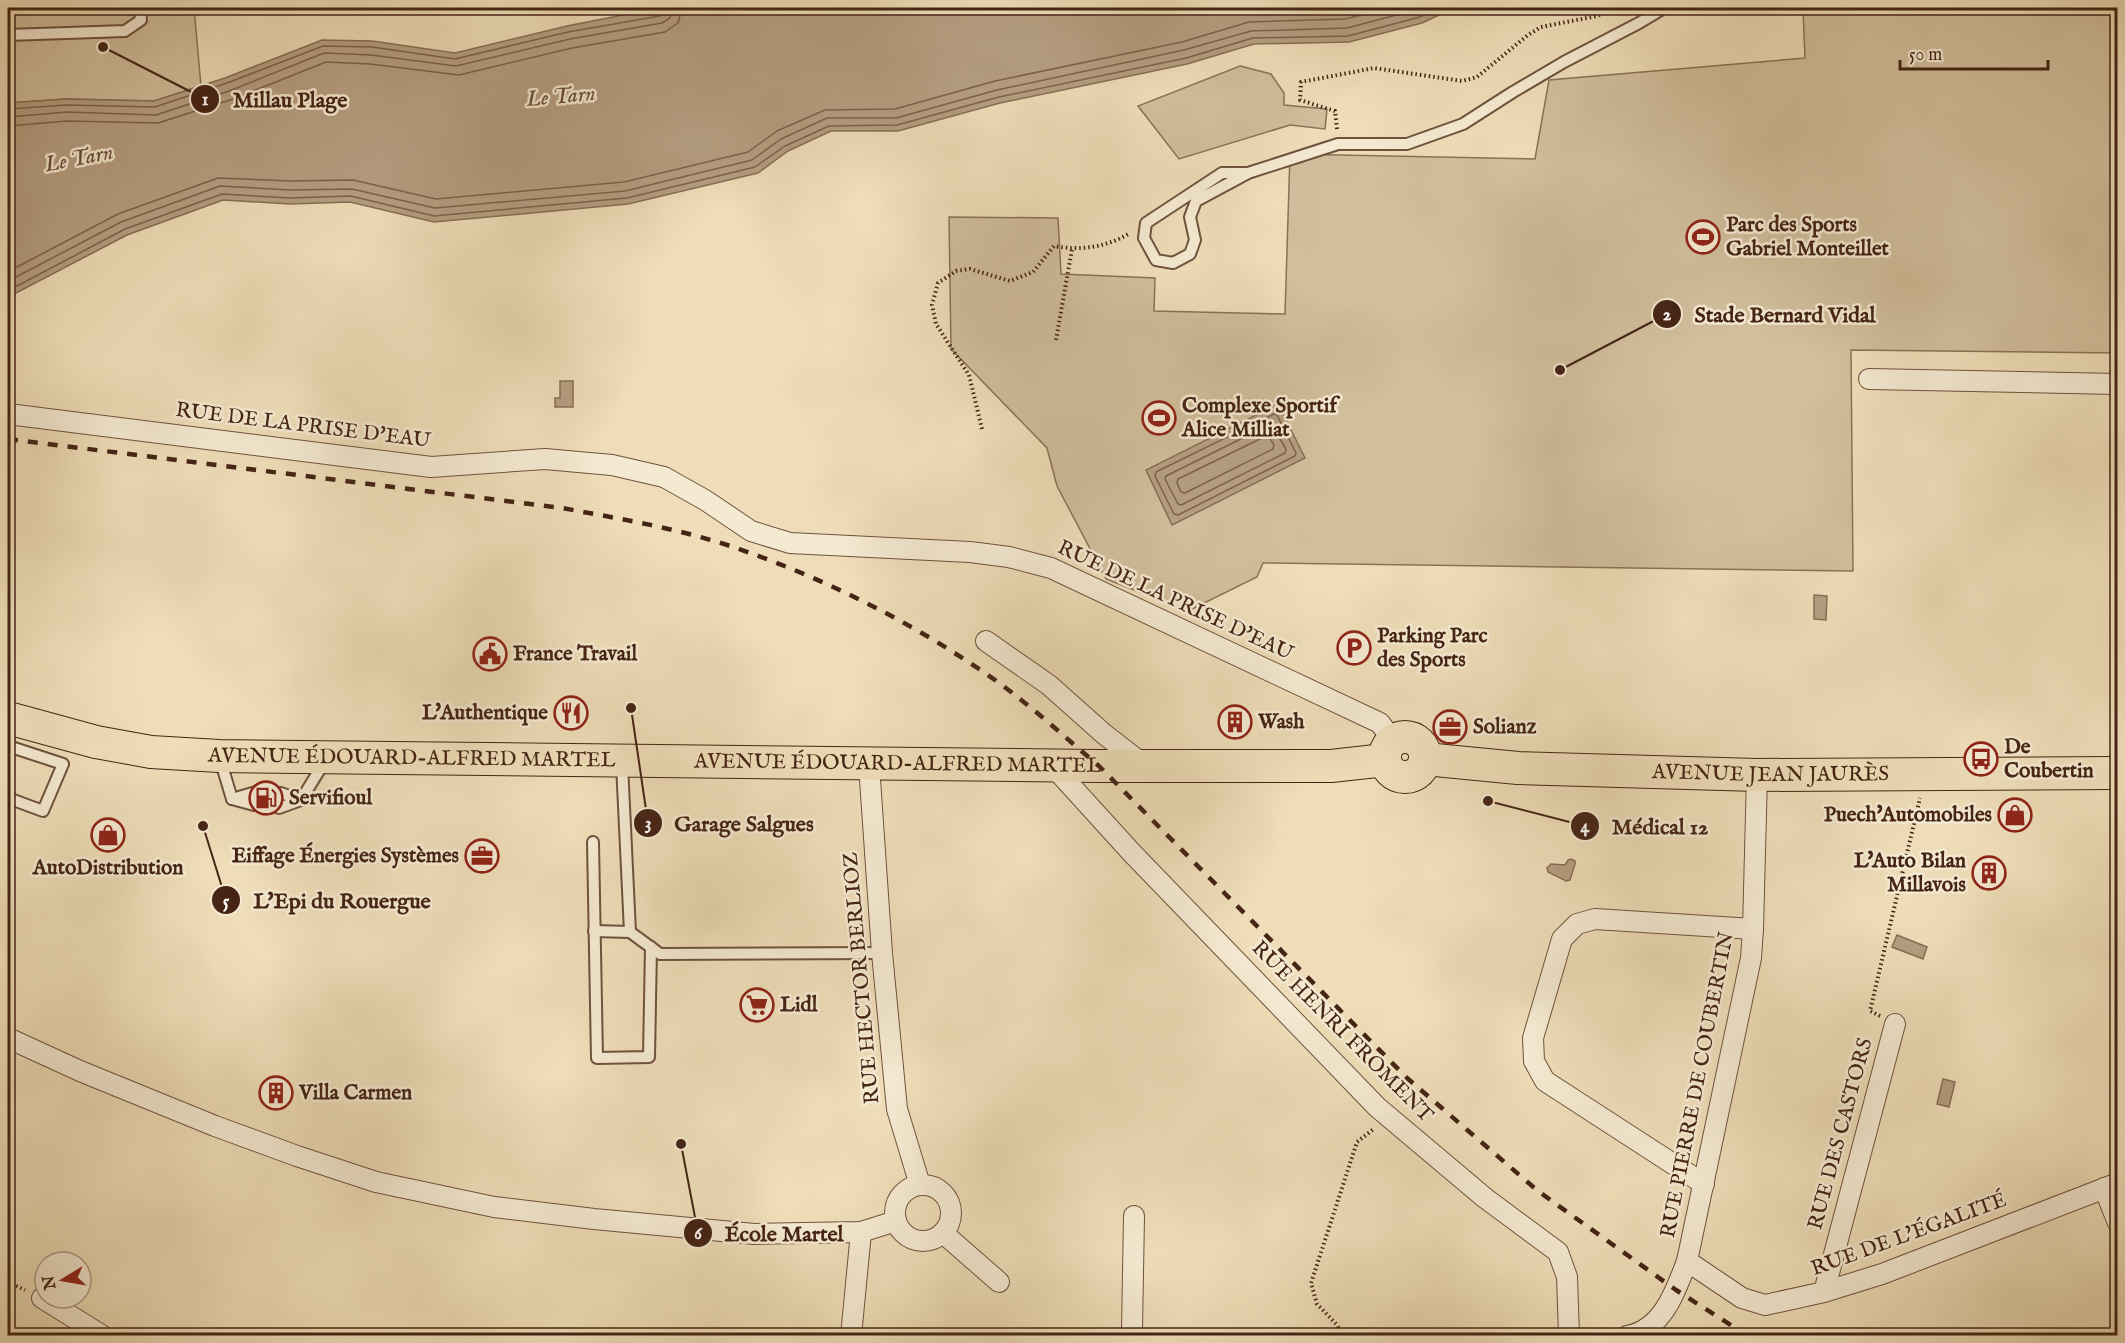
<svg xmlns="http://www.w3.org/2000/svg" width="2125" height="1343" viewBox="0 0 2125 1343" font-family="'IM FELL English',serif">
<rect width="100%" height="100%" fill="#eeddb8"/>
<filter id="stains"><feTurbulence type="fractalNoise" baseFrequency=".00333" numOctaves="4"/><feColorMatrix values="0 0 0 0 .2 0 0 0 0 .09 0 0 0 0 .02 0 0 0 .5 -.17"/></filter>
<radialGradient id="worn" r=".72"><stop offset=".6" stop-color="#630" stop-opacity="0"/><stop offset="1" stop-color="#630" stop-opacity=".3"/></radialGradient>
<g fill="#d1be9c" stroke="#8b7158" stroke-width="1.5">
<path d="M8 8H194L201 86 154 101 66 99 8 103Z"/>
<path d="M1803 8H2117V353L1851 350 1853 571 1263 563 1257 577 1190 610 1185 600 1167 603 1106 579 1057 486 1047 448 951 349 949 217 1058 218 1061 274 1155 278 1154 311 1285 314 1290 154 1535 159 1549 80 1805 58Z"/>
<path d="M1240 66 1271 74 1284 93V105L1327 109 1325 129 1290 125 1179 159 1138 106Z"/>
</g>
<g fill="#b59e81" stroke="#886d56" stroke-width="1.5">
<path d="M681 8H1454L1422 23 1349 42 1254 44 1187 64 1000 103 898 131H831L788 151 758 173 628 204 434 222 350 202 290 204 223 200 127 235 14 294 8 288V103L66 99 154 101 225 78 322 40 372 41 455 53 567 26 623 15Z"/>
<path d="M560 381H573V407H555V398H560Z"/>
<path d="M1278 404 1305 458 1172 525 1146 470Z"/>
<path d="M1814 595 1827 596 1826 620 1814 619Z"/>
<path d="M1571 859 1575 861V864L1570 880 1566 881 1548 872 1547 868 1551 864 1565 865 1568 860Z"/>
<path d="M1897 935 1927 947 1923 959 1892 947Z"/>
<path d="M1943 1079 1955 1082 1949 1107 1937 1104Z"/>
</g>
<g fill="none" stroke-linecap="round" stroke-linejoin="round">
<g stroke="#7d614b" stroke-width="1.5">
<path d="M8 109 67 105 155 107 227 83 323 46 372 47 455 59 568 32 660 16 665 13V8"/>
<path d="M8 117 67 112 156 115 229 91 324 53 371 55 456 66 570 39 662 23 670 18 673 8"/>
<path d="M8 126 67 121 158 123 233 99 326 62 370 64 459 75 572 48 665 32 678 23 682 8"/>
<path d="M8 268H15L118 214 218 178 290 181 353 180 436 199 624 182 748 152 777 131 825 110 895 109 995 81 1182 42 1249 22 1345 19 1391 8"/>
<path d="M8 277H16L121 222 220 186 290 190 352 189 435 208 625 191 752 160 781 139 827 118H896L997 90 1184 50 1251 31 1347 28 1423 8"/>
<path d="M8 284 17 286 125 229 222 194 290 198 351 196 434 216 627 198 755 167 785 146 829 126 897 125 999 97 1186 58 1253 38 1348 36 1420 17 1440 8"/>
<path d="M1274 414 1277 415 1296 453 1295 456 1178 515 1174 514 1155 476 1156 472Z"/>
<path d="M1271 424 1286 449 1285 453 1181 505 1178 504 1165 479 1166 476Z"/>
<path d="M1266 436 1269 437 1274 445 1273 449 1185 493 1181 492 1177 483 1178 479Z"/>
</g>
<defs>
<g id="service">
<path d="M8 35 125 31 141 20 140 8"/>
<path d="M1248 173H1222L1146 223 1144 238 1156 260 1173 263 1190 254 1195 240 1190 217 1196 201 1248 173 1338 144H1407L1463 124 1513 92 1564 62 1639 23 1664 8"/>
<path d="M8 746 63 764 43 811 8 798"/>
<path d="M220 759 232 799 254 805"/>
<path d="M622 764 630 932"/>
<path d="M281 793 301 800"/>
<path d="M232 799 256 792"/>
<path d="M279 808 301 800 325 761"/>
<path d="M593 842 597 1058 649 1057 651 947"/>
<path d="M594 931 630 932 660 954 882 953"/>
</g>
<g id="minor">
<path d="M1869 379 2118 384"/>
<path d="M8 414 431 467 545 459 612 465 664 477 705 500 751 531 790 543 970 552 1009 557 1051 568 1380 723 1393 741"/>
<path d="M986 641 1049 685 1104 734 1144 765"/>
<path d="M869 765 882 953 897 1109 920 1185"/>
<path d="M1052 765 1132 853 1377 1107 1485 1198 1558 1252 1567 1277 1569 1336"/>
<path d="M8 1038 80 1071 215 1126 297 1156 376 1182 494 1207 594 1219 754 1234 861 1232 896 1221"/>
<path d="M1704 1184 1545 1081 1534 1061 1533 1038 1562 939 1577 924 1595 919 1753 929"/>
<circle cx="923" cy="1213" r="28"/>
<path d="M2104 1188 2118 1223"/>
<path d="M943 1233 999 1282"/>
<path d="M1687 1261 1742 1298 1765 1305 1824 1292 1882 1274 2118 1183"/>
<path d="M1824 1292 1895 1024"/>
<path d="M42 1298 103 1336"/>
<path d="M851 1336 861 1232"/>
<path d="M1133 1336 1132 1330 1134 1216"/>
<path d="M1627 1336C1663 1330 1676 1290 1687 1261L1751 958 1753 929 1757 775"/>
</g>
<g id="primary">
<path id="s1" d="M8 718 96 742 151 752 219 756 1099 766H1331L1385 760"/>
<circle cx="1405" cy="757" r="20"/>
<path id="s2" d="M1425 759 1518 768 1757 775 2118 773"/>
</g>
</defs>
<use href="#service" stroke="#6f523e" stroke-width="14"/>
<use href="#minor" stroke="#6f523e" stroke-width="22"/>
<use href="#primary" stroke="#452415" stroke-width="34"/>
<g stroke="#452415" stroke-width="4" stroke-dasharray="1.5 3" stroke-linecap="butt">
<path d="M1337 129 1335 111 1300 100 1301 82 1374 68 1462 81 1477 77 1528 35 1541 27 1597 16 1616 8"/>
<path d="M1056 340 1072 249"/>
<path d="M982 429 969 375 936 324 932 305 938 283 956 271 970 269 1010 281 1033 272 1054 246C1081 251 1107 247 1130 233"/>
<path d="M1880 1016 1870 1011 1920 798"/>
<path d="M8 1282 25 1290"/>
<path d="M1342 1336 1337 1325 1317 1304 1311 1283 1357 1142 1375 1128"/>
</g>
<use href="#service" stroke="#f4e9d1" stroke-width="10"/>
<use href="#minor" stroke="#f4e9d1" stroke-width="20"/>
<use href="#primary" stroke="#eeddb8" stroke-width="32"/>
<path stroke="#452415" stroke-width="4.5" stroke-dasharray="10 10" stroke-linecap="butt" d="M8 439 562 508C621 519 682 529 739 549 825 579 907 620 982 671 1024 699 1061 734 1099 766L1407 1078 1538 1191 1676 1290 1748 1336"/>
</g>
<defs>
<symbol id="stadium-ring" viewBox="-11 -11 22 22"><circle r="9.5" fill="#f4e9d1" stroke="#8f2418" stroke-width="1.5"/><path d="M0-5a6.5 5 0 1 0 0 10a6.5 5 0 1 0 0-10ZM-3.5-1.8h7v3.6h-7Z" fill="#8f2418"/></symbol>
<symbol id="parking-ring" viewBox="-11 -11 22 22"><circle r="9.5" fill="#f4e9d1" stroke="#8f2418" stroke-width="1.5"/><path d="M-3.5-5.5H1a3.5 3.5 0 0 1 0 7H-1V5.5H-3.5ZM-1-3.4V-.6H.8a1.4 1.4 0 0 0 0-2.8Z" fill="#8f2418"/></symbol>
<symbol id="civic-ring" viewBox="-11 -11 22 22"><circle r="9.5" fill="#f4e9d1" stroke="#8f2418" stroke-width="1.5"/><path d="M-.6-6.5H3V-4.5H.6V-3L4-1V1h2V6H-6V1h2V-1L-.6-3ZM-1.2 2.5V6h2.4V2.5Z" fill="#8f2418"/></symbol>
<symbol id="restaurant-ring" viewBox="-11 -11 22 22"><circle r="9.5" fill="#f4e9d1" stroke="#8f2418" stroke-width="1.5"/><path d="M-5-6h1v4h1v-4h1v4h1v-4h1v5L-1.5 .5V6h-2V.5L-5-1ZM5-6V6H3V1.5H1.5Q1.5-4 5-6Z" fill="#8f2418"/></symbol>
<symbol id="building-ring" viewBox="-11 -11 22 22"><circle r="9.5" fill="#f4e9d1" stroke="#8f2418" stroke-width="1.5"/><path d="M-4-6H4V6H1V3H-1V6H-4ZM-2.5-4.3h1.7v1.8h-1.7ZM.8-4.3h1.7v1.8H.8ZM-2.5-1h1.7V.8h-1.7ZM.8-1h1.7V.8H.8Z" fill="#8f2418"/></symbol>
<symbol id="office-ring" viewBox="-11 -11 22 22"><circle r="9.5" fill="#f4e9d1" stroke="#8f2418" stroke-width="1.5"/><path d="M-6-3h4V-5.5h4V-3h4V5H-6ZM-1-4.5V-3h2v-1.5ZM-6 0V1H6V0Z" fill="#8f2418"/></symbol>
<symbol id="bus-ring" viewBox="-11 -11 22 22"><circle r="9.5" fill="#f4e9d1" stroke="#8f2418" stroke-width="1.5"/><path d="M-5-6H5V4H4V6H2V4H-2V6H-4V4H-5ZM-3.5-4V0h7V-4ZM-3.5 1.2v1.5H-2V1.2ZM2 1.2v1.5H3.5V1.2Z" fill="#8f2418"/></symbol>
<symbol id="fuel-ring" viewBox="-11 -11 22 22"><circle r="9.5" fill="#f4e9d1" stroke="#8f2418" stroke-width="1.5"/><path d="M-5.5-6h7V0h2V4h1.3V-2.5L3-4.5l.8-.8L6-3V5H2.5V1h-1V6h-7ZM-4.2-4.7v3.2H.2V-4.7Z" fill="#8f2418"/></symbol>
<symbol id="shop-ring" viewBox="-11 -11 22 22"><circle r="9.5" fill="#f4e9d1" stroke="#8f2418" stroke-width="1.5"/><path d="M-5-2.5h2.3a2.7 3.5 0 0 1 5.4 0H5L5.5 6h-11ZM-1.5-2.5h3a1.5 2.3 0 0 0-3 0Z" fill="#8f2418"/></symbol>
<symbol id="supermarket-ring" viewBox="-11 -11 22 22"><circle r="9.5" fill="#f4e9d1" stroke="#8f2418" stroke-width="1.5"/><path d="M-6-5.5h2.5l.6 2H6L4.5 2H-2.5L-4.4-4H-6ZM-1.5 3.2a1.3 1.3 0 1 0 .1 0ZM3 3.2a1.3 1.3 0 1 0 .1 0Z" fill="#8f2418"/></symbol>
</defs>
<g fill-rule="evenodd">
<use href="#stadium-ring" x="1684" y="218" width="38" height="38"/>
<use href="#stadium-ring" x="1140" y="399" width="38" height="38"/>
<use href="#parking-ring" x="1335" y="629" width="38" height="38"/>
<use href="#civic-ring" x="471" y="635" width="38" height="38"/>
<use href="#restaurant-ring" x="552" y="694" width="38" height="38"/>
<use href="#building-ring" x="1216" y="703" width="38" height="38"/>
<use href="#office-ring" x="1431" y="708" width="38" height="38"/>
<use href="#bus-ring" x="1962" y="740" width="38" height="38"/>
<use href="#fuel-ring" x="247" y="779" width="38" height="38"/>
<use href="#shop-ring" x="1996" y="796" width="38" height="38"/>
<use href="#shop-ring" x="89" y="816" width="38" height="38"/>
<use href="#office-ring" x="463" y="837" width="38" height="38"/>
<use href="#building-ring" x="1970" y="854" width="38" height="38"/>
<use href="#supermarket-ring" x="738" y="986" width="38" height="38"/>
<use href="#building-ring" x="257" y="1074" width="38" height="38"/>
</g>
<g text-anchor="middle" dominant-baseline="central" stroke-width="5" stroke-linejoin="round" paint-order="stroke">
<g font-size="21" font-weight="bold" fill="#452415" stroke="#f4e9d1" text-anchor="start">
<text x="1726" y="225">Parc des Sports<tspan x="1726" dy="24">Gabriel Monteillet</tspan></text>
<text x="1182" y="406">Complexe Sportif<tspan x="1182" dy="24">Alice Milliat</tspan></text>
<text x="1377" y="636">Parking Parc<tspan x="1377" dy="24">des Sports</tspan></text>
<text x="513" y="654">France Travail</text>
<text x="548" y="713" text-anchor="end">L'Authentique</text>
<text x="1258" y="722">Wash</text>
<text x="1473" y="727">Solianz</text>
<text x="2004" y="747">De<tspan x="2004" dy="24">Coubertin</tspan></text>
<text x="289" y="798">Servifioul</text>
<text x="1992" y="815" text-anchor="end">Puech'Automobiles</text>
<text x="459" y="856" text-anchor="end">Eiffage Énergies Systèmes</text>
<text x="1966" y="861" text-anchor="end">L'Auto Bilan<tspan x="1966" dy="24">Millavois</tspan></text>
<text x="108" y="868" text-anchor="middle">AutoDistribution</text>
<text x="780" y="1005">Lidl</text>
<text x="299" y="1093">Villa Carmen</text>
</g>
<g font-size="21" fill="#452415" stroke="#f4e9d1">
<text transform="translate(303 426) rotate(7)">RUE DE LA PRISE D'EAU</text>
<text transform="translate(1175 601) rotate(25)">RUE DE LA PRISE D'EAU</text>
<text stroke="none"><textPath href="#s1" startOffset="408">AVENUE ÉDOUARD-ALFRED MARTEL</textPath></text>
<text stroke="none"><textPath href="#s1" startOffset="894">AVENUE ÉDOUARD-ALFRED MARTEL</textPath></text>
<text stroke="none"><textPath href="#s2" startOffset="346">AVENUE JEAN JAURÈS</textPath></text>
<text transform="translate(862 978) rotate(-95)">RUE HECTOR BERLIOZ</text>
<text transform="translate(1342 1032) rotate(45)">RUE HENRI FROMENT</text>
<text transform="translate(1698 1085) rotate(-79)">RUE PIERRE DE COUBERTIN</text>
<text transform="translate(1841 1134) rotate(-75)">RUE DES CASTORS</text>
<text transform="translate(1909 1235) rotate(-20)">RUE DE L'ÉGALITÉ</text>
</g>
<g font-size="22" font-style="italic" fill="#674935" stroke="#f4e9d1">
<text transform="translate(561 97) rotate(-5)">Le Tarn</text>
<text transform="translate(79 159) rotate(-11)">Le Tarn</text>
</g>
</g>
<path fill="none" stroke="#452415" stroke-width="2" d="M103 47L205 99M1560 370L1667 314M631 708L648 823M1488 801L1585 826M203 826L226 900M681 1144L698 1233"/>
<g fill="#452415" stroke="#f4e9d1" stroke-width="2">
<circle cx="103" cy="47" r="6"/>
<circle cx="1560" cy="370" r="6"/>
<circle cx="631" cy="708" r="6"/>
<circle cx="1488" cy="801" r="6"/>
<circle cx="203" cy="826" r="6"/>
<circle cx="681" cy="1144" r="6"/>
<circle cx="205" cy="99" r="15"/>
<circle cx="1667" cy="314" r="15"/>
<circle cx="648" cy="823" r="15"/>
<circle cx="1585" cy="826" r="15"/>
<circle cx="226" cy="900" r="15"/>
<circle cx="698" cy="1233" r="15"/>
</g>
<g font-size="18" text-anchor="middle" font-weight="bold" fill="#fff">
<text x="205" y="105">1</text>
<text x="1667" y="320">2</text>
<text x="648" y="829">3</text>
<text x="1585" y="832">4</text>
<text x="226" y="907">5</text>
<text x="698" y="1239">6</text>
</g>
<g font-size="22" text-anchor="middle" font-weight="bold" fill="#452415" stroke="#f4e9d1" stroke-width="5" stroke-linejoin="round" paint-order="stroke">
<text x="290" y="107">Millau Plage</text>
<text x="1785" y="322">Stade Bernard Vidal</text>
<text x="744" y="831">Garage Salgues</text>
<text x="1660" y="834">Médical 12</text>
<text x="342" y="908">L'Epi du Rouergue</text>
<text x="784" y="1241">École Martel</text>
</g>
<rect width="2125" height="1343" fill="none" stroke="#eeddb8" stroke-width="30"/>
<rect x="9" y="9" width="2107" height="1325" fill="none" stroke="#452415" stroke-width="3"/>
<rect x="15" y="15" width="2095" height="1313" fill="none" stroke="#452415" stroke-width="1.5"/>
<g transform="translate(63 1280) rotate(259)"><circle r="28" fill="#f4e9d1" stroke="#ae9a86" stroke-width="1.5"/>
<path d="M0-4.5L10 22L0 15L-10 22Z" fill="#8f2418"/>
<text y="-9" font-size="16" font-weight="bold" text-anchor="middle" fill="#452415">N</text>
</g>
<path d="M1900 60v9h148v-9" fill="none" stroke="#452415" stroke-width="3"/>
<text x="1909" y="60" font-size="18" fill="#452415" stroke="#f4e9d1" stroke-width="4.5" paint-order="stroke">50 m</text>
<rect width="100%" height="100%" filter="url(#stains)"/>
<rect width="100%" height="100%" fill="url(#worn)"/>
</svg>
